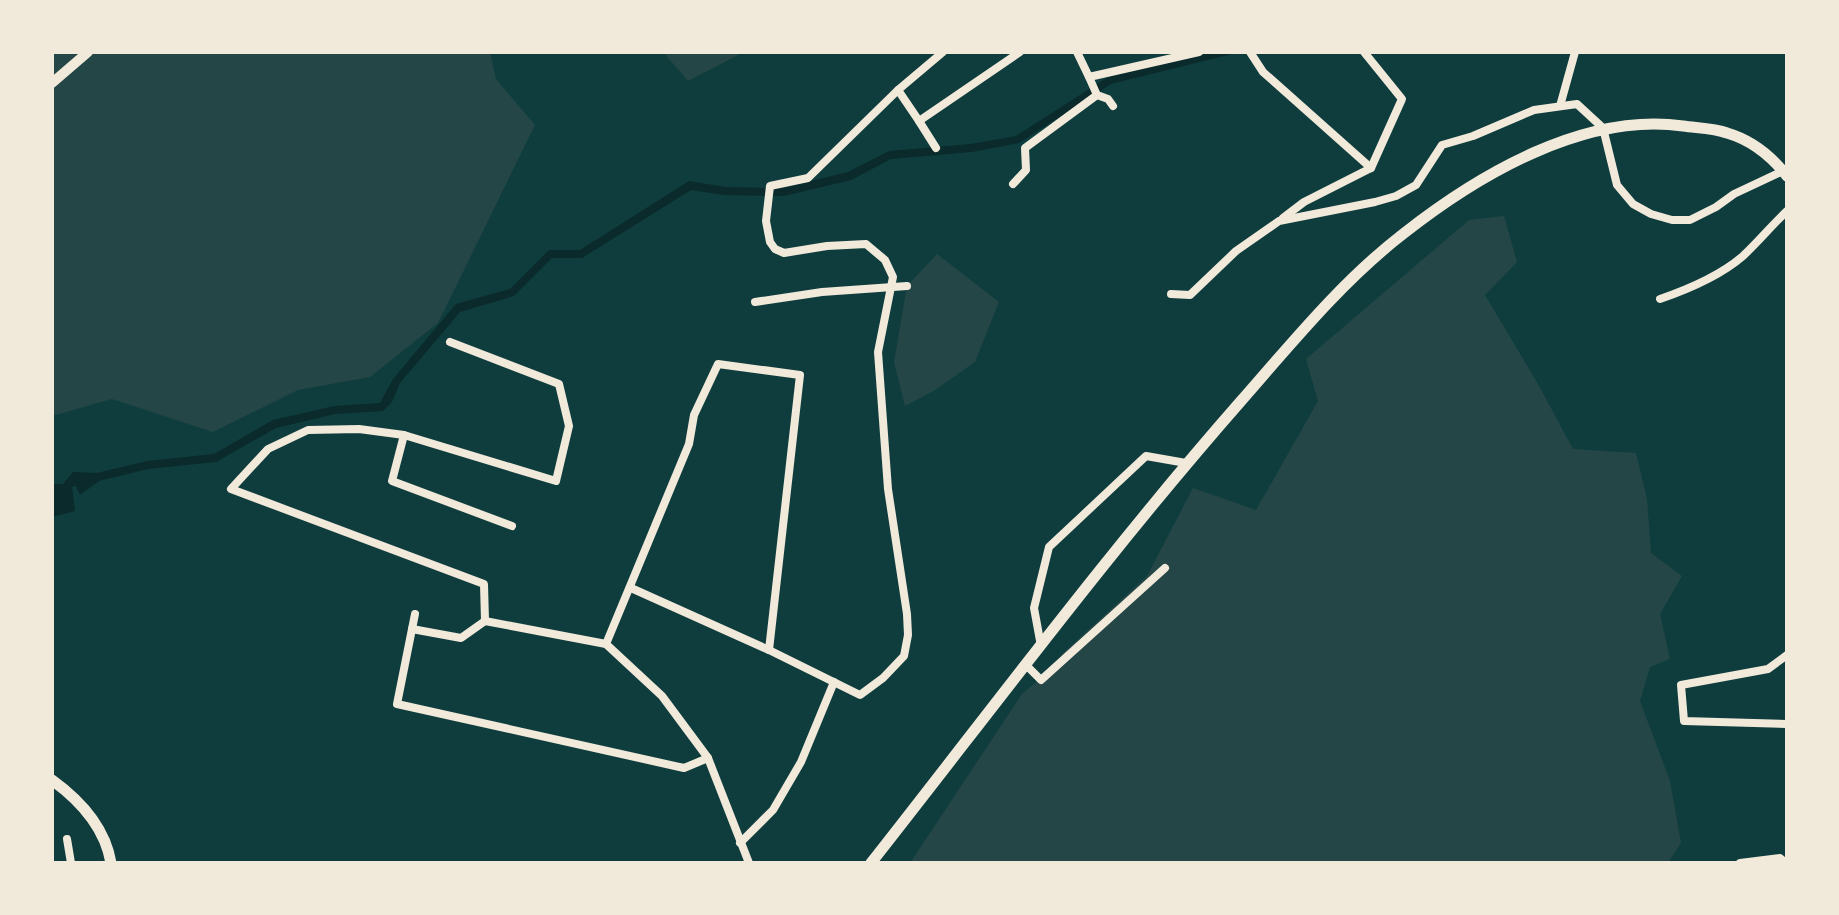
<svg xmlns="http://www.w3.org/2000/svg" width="1839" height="915" viewBox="0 0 1839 915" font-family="Commissioner,sans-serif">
<rect width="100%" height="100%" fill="#0f3d3e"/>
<g fill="#244646">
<path d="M52 52H490L496 79 535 125 438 323 370 377 298 390 213 432 112 399 52 416Z"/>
<path d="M663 52H744L688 81Z"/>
<path d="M1504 216 1517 262 1485 295 1538 384 1573 449 1636 453 1647 499 1651 553 1682 576 1660 614 1670 659 1650 667 1640 701 1670 781 1681 843 1668 863H910L1022 694 1055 666 1063 653 1147 576 1193 488 1256 510 1318 401 1306 359 1469 220Z"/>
<path d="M937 254 999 302 975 362 935 390 905 406 894 362 907 286Z"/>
</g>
<path fill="#0a2a2b" d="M1209 52H1240L1111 84 1019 143 972 152 891 159 851 180 784 196 724 195 691 190 582 258H552L514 296 460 312 400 383 392 402 383 411 335 414 276 428 216 462 148 469 99 481 80 495 76 486 72 487 75 511 52 517V484H63L73 472 97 473 147 461 214 454 273 420 334 406 380 403 393 379 456 304 510 289 549 250H580L689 181 725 187 783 188 848 172 889 151 971 144 1016 136 1108 77Z"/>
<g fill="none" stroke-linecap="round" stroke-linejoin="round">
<g stroke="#f1e9da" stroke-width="8">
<path d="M1077 52 1089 77 1199 52"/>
<path d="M1250 52 1263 72 1371 168"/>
<path d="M1089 77 1097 95 1108 99 1113 106"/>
<path d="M898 90 919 121 1020 52"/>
<path d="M1560 106 1575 52"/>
<path d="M919 121 936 148"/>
<path d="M1013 184 1026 170 1025 148 1097 95"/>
<path d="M1283 218 1304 202 1371 168 1402 99 1364 52"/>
<path d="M1171 294 1190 295 1236 251 1279 221 1375 202 1396 196 1416 185 1442 145 1473 136 1534 110 1577 104 1603 128 1617 185 1633 204 1651 214 1672 220H1690L1716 207 1734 194 1783 171"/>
<path d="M1660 299C1689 289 1720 276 1743 256 1758 242 1772 225 1787 211"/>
<path d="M755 302 822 292 907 286"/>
<path d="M450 342 559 384 569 426 556 481 404 435 359 429 308 430 268 449 231 489 484 584 485 621 606 644"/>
<path d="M404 435 392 481 512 526"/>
<path d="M631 588 769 650 860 695 883 678 904 656 908 635 907 614 888 489 878 352 893 277 885 260 866 244 827 246 784 253 775 249 770 242 766 221 770 186 808 178 898 90 943 52"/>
<path d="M415 614 397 704 684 768 708 758"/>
<path d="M412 629 461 638 485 621"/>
<path d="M1041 646 1034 608 1049 547 1146 456 1186 463"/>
<path d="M1787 655 1768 669 1681 685 1684 721 1787 724"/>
<path d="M1026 665 1041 680 1165 568"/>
<path d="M67 839 71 863"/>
<path d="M740 843 773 810 801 762 834 682"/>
<path d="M749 863 708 758 662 696 606 644 689 444 694 415 718 364 800 375 769 650"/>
<path d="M1740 863 1780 858 1786 863"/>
</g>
<path stroke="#f1e9da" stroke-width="10" d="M52 83 88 52"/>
<g stroke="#f1e9da" stroke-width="11">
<path d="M52 780C81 801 105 827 111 863"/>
<path d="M871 863C993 708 1111 549 1241 401 1291 344 1342 281 1403 234 1478 175 1584 112 1683 126 1697 128 1714 128 1727 133 1751 140 1772 157 1787 176"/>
</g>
</g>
<rect width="1839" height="915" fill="none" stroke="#f1e9da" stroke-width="108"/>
</svg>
